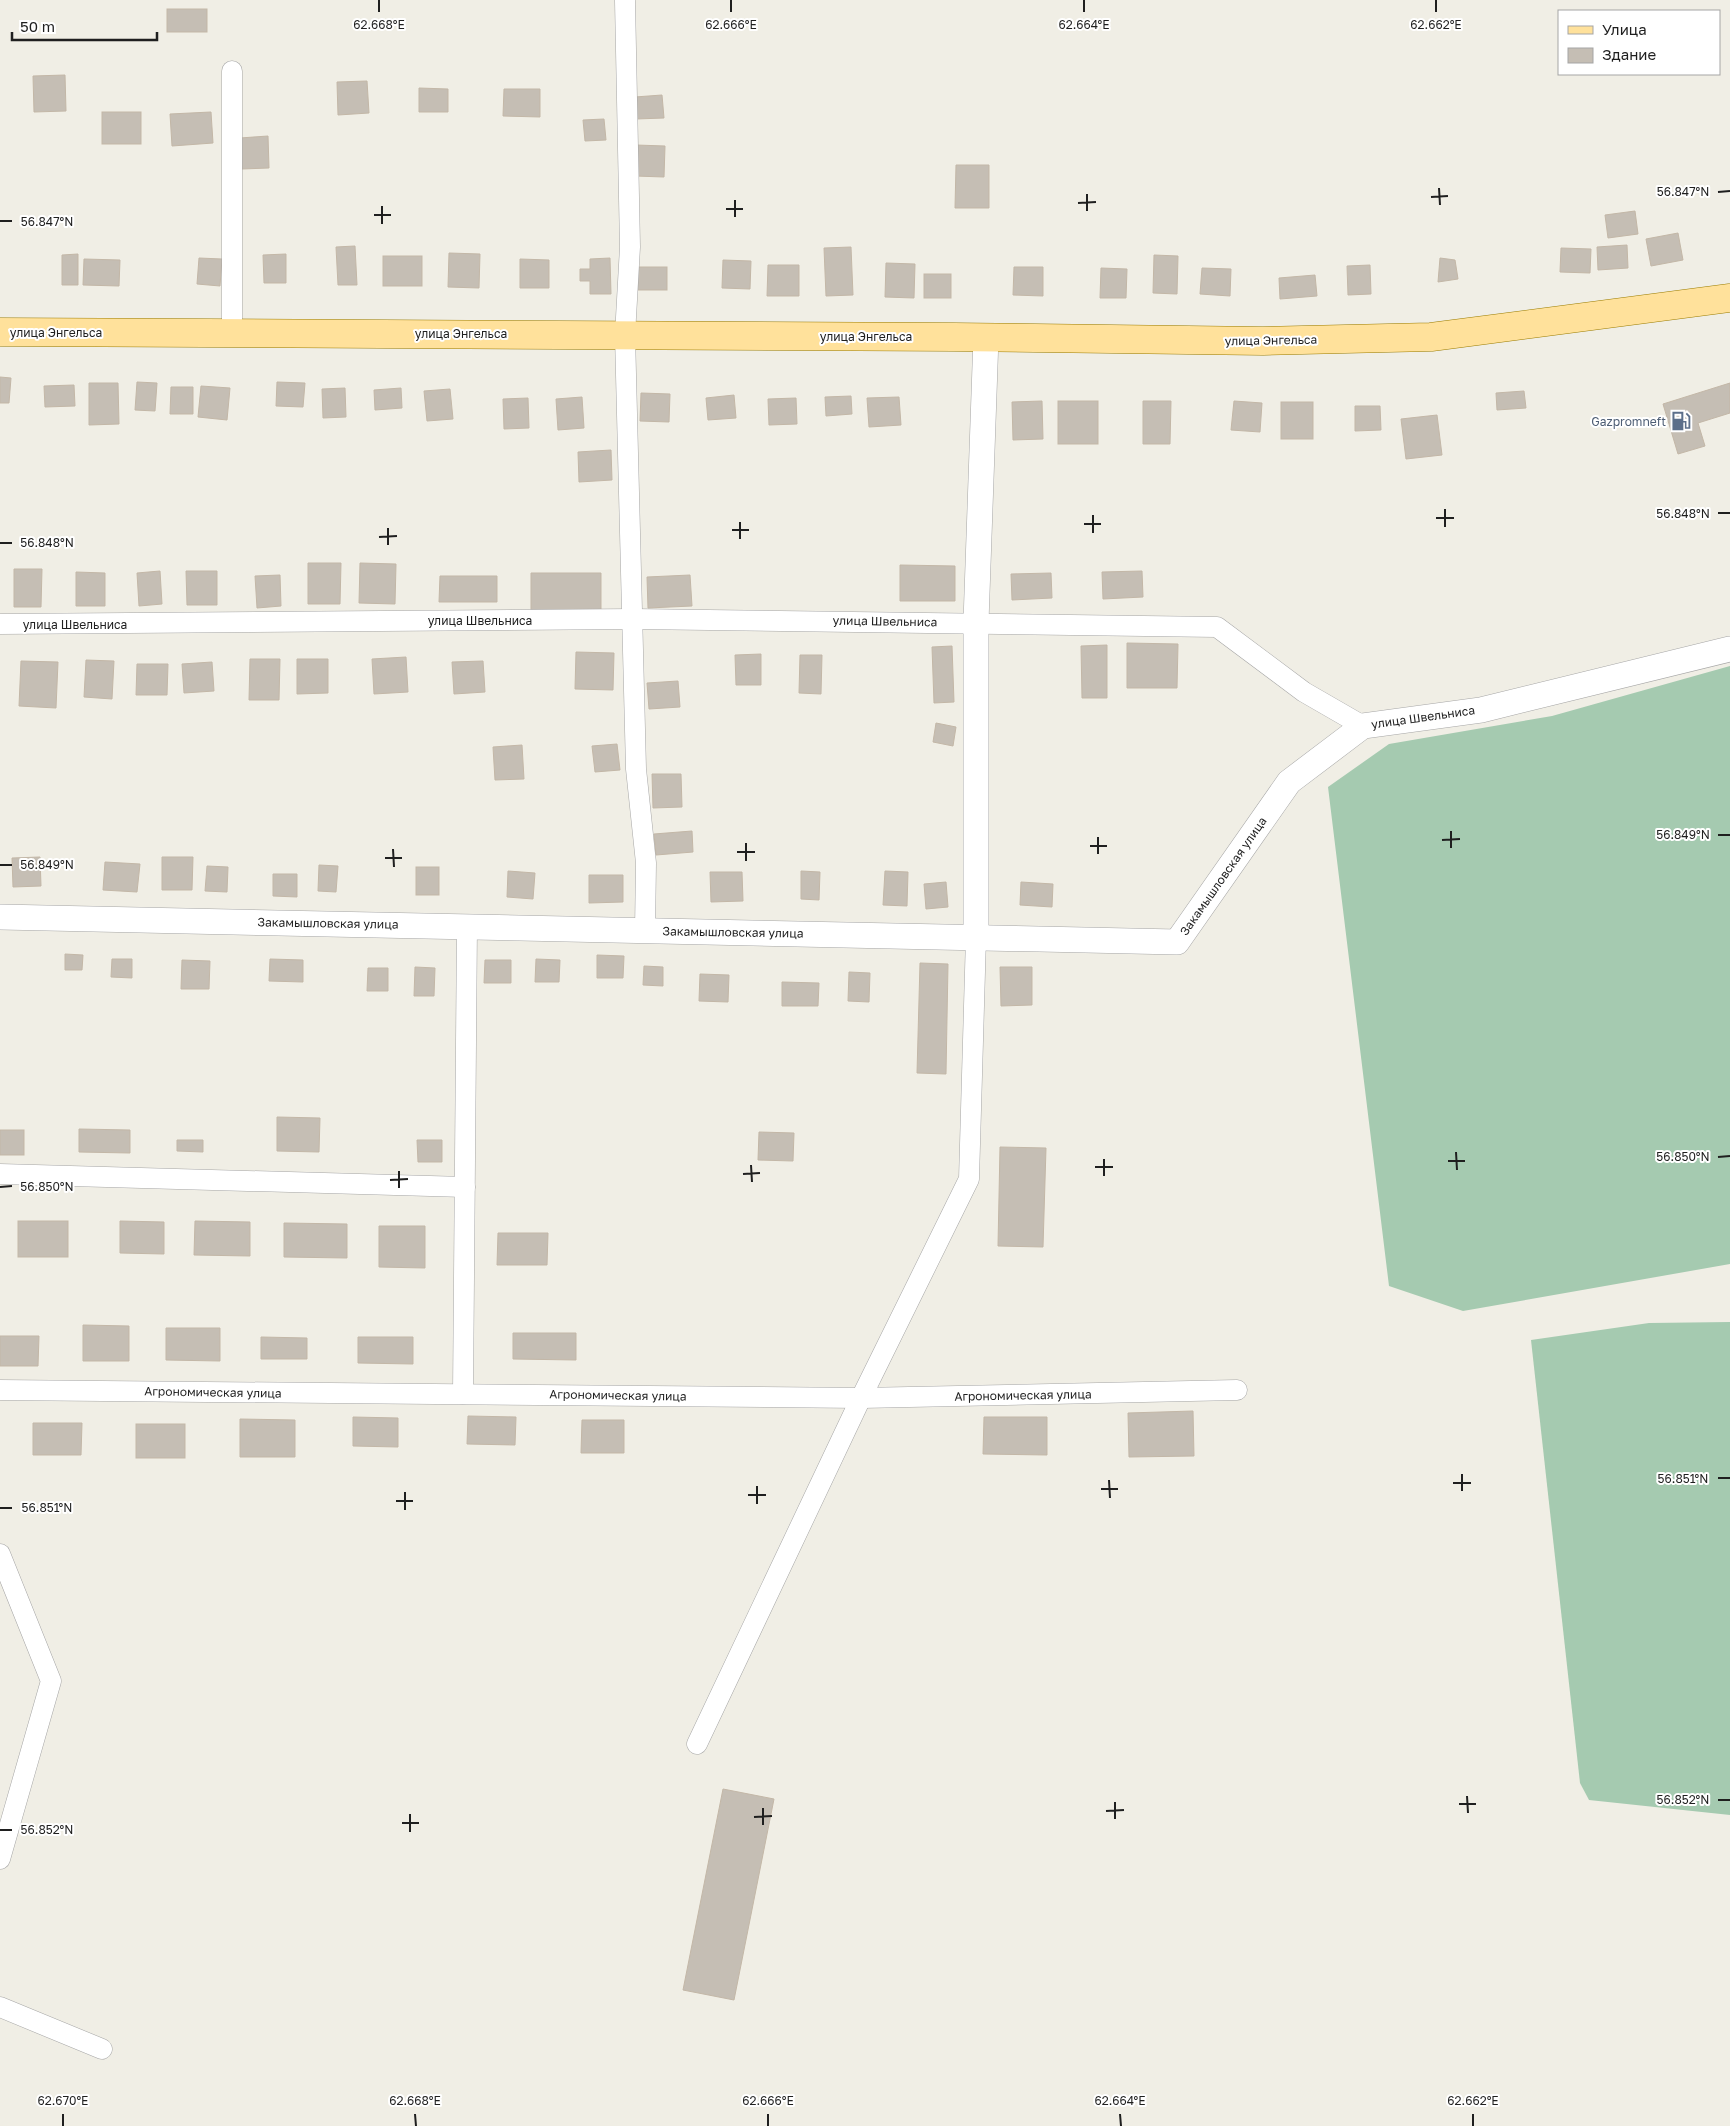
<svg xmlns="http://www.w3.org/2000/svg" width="1730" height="2126" viewBox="0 0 1730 2126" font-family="'Golos Text',sans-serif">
<rect width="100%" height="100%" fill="#f0eee5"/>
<g fill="#a5cab0">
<path d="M1730 666V1264L1463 1311 1389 1286 1328 787 1389 744 1552 716Z"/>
<path d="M1730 1322V1815L1589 1800 1580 1783 1531 1340 1649 1323Z"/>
</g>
<g fill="#c5beb4" stroke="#c3b7a7">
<rect x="167" y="9" width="40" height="23"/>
<path d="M65 75 66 111 34 112 33 76Z"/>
<path d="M367 81 369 113 338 115 337 82Z"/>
<path d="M419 88 448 89V112H419Z"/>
<path d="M504 89H540V117L503 116Z"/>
<path d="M662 95 664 118 636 119 635 97Z"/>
<rect x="102" y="112" width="39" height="32"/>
<path d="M211 112 213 143 172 146 170 114Z"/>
<path d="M604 119 606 140 585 141 583 120Z"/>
<path d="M268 136 269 168 242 169 240 138Z"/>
<path d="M636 145 665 146 664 177 635 176Z"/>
<path d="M956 165H989V208H955Z"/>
<path d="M1635 211 1638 234 1608 238 1605 215Z"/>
<path d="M1678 233 1683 260 1651 266 1646 239Z"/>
<path d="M1627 245 1628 268 1598 270 1597 247Z"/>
<path d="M355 246 357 285H338L336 247Z"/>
<path d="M851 247 853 295 826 296 824 248Z"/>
<path d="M1561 248 1591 249 1590 273 1560 272Z"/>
<path d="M449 253 480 254 479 288 448 287Z"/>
<path d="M78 254V285H62V255Z"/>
<path d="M286 254V283H264L263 255Z"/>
<path d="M1154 255 1178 256 1177 294 1153 293Z"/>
<rect x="383" y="256" width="39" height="30"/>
<path d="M199 258 222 259 220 286 197 284Z"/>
<path d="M610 258 611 294H590V281H580V269H590V259Z"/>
<path d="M1440 258 1455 260 1458 279 1438 282Z"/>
<path d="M84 259 120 260 119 286 83 285Z"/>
<path d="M520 259 549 260V288H520Z"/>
<path d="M723 260 751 261 750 289 722 288Z"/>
<path d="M886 263 915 264 914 298 885 297Z"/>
<path d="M768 265H799V296H767Z"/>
<path d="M1370 265 1371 294 1348 295 1347 266Z"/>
<rect x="637" y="267" width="30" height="23"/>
<path d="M1014 267H1043V296L1013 295Z"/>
<path d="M1101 268 1127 269 1126 298H1100Z"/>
<path d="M1202 268 1231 269 1230 296 1200 294Z"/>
<rect x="924" y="274" width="27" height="24"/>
<path d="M1315 275 1317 296 1280 299 1279 278Z"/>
<path d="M0 377 11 378 9 403H0Z"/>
<path d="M137 382 157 383 155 411 135 410Z"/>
<path d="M277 382 305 383 303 407 276 406Z"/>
<path d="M89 383H118L119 424 89 425Z"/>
<path d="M1730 383V413L1698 423 1705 446 1678 454 1663 404Z"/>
<path d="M74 385 75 406 45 407 44 386Z"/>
<path d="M201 386 230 388 227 420 198 417Z"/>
<path d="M171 387H193V414H170Z"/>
<path d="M345 388 346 417 323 418 322 389Z"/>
<path d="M401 388 402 408 375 410 374 390Z"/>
<path d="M450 389 453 419 427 421 424 391Z"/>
<path d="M1524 391 1526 408 1497 410 1496 393Z"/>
<path d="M641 393 670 394 669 422 640 421Z"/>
<path d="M734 395 736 418 708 420 706 398Z"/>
<path d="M851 396 852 414 826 416 825 397Z"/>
<path d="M582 397 584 428 558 430 556 399Z"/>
<path d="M899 397 901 425 869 427 867 398Z"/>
<path d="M528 398 529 428 504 429 503 399Z"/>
<path d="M796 398 797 424 769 425 768 399Z"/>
<path d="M1042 401 1043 439 1013 440 1012 402Z"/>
<rect x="1058" y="401" width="40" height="43"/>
<path d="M1143 401H1171L1170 444H1143Z"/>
<path d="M1234 401 1262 403 1260 432 1231 430Z"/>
<rect x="1281" y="402" width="32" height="37"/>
<path d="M1355 406H1380L1381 430 1355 431Z"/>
<path d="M1437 415 1442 455 1406 459 1401 419Z"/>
<path d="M611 450 612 480 579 482 578 452Z"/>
<path d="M308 563H341L340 604H308Z"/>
<path d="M360 563 396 564 395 604 359 603Z"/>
<path d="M900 565 955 566V601H900Z"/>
<path d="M14 569H42L41 607H14Z"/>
<path d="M160 571 162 604 139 606 137 573Z"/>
<path d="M186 571H217V605H187Z"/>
<path d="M1142 571 1143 597 1103 599 1102 572Z"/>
<path d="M76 572 105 573V606H76Z"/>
<path d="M531 573H601V611L531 610Z"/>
<path d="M1051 573 1052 598 1012 600 1011 574Z"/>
<path d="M280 575 281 606 257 608 255 576Z"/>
<path d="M690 575 692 606 648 608 647 577Z"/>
<path d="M440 576H497V602H439Z"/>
<path d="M1127 643 1178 644 1177 688H1127Z"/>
<path d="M1107 645V698H1082L1081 646Z"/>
<path d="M952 646 954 702 934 703 932 647Z"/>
<path d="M576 652 614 653 613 690 575 689Z"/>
<path d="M761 654V685H736L735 655Z"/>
<path d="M800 655H822L821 694 799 693Z"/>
<path d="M406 657 408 692 374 694 372 659Z"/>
<path d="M250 659H280L279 700H249Z"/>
<path d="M297 659H328V693L297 694Z"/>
<path d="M86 660 114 661 112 699 84 697Z"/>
<path d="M21 661 58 662 56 708 19 706Z"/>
<path d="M483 661 485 692 454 694 452 662Z"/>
<path d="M212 662 214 691 184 693 182 664Z"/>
<path d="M137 664H168L167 695H136Z"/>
<path d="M678 681 680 707 649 709 647 683Z"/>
<path d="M936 723 956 727 953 746 933 742Z"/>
<path d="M617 744 620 770 595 772 592 746Z"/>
<path d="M522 745 524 779 495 780 493 747Z"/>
<path d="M652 774H681L682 807 653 808Z"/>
<path d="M692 831 693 852 656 855 654 834Z"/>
<path d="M40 857 41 886 13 887 12 858Z"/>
<path d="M162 857H193L192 890H162Z"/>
<path d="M105 862 140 864 137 892 103 890Z"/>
<path d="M319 865 338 866 336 892 318 891Z"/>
<path d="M207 866 228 867 227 892 205 891Z"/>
<rect x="416" y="867" width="23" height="28"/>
<path d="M508 871 535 873 533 899 507 897Z"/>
<path d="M801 871 820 872 819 900 801 899Z"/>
<path d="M885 871 908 872 907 906 883 905Z"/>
<path d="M710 872H742L743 901 711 902Z"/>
<path d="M273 874H297V897L273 896Z"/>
<path d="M589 875H623V902L589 903Z"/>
<path d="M946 882 948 907 926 909 924 884Z"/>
<path d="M1021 882 1053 884 1052 907 1020 905Z"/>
<path d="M65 954 83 955 82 970H65Z"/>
<path d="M597 955 624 956 623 978H597Z"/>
<path d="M112 959H132V978L111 977Z"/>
<path d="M270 959 303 960V982L269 981Z"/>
<path d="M536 959 560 960 559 982H535Z"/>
<path d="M182 960 210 961 209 989H181Z"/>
<path d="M485 960H511V983H484Z"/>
<path d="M920 963 948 964 946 1074 917 1073Z"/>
<path d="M644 966 663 967V986L643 985Z"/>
<path d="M415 967 435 968 434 996H414Z"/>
<path d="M1000 967H1032V1005L1001 1006Z"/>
<path d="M368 968H388V991H367Z"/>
<path d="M849 972 870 973 869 1002 848 1001Z"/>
<path d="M700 974 729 975 728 1002 699 1001Z"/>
<path d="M782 982 819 983 818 1006H782Z"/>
<path d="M277 1117 320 1118 319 1152 277 1151Z"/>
<path d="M79 1129 130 1130V1153L79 1152Z"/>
<rect x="0" y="1130" width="24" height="25"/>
<path d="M759 1132 794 1133 793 1161 758 1160Z"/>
<path d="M177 1140H203V1152L177 1151Z"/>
<path d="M417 1140H442V1162H418Z"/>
<path d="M1000 1147 1046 1148 1043 1247 998 1246Z"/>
<rect x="18" y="1221" width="50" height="36"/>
<path d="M120 1221 164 1222V1254L120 1253Z"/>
<path d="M195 1221 250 1222V1256L194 1255Z"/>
<path d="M284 1223 347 1224V1258L284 1257Z"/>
<path d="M379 1226H425V1268L379 1267Z"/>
<path d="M498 1233H548L547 1265H497Z"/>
<path d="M83 1325 129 1326V1361H83Z"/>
<path d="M166 1328H220V1361L166 1360Z"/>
<path d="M513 1333H576V1360L513 1359Z"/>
<path d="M0 1336H39L38 1366H0Z"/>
<path d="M261 1337 307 1338V1359H261Z"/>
<path d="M358 1337H413V1364L358 1363Z"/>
<path d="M1193 1411 1194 1456 1129 1457 1128 1413Z"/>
<path d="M468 1416 516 1417 515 1445 467 1444Z"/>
<path d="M353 1417 398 1418V1447L353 1446Z"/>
<path d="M984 1417H1047V1455L983 1454Z"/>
<path d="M240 1419 295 1420V1457H240Z"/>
<path d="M582 1420H624V1453H581Z"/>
<path d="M33 1423H82L81 1455H33Z"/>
<rect x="136" y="1424" width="49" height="34"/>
<path d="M723 1789 774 1799 734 2000 683 1990Z"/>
</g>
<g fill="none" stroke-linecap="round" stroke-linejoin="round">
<defs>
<g id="minor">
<path d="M625 1 630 247 625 335 636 769 646 863 645 930"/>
<path d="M232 71V332"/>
<path d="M0 624 634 619 1217 627 1304 692 1363 726"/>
<path d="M0 1174 465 1187"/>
<path d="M0 1390 861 1398 1237 1390"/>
<path d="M463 1394 467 925"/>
<path d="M0 1554 51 1681 0 1859"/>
<path d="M697 1744 861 1398 969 1179 976 937"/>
<path d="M0 2007 102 2049"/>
</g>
<g id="tertiary">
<path d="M0 917 1177 942 1289 782 1363 726 1481 710 1730 649"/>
<path d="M976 937V622L986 337"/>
</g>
<path id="primary" d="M0 332 954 337 1263 341 1431 337 1730 298"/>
</defs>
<use href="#minor" stroke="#a6a6a6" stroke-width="21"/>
<use href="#tertiary" stroke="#a6a6a6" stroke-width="26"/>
<use href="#primary" stroke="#9a7c00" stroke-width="29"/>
<use href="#minor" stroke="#fff" stroke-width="20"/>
<use href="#tertiary" stroke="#fff" stroke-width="25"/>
<use href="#primary" stroke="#ffe19b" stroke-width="28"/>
</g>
<path fill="none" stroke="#1f1f1f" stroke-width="2" d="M379 0V12M731 0V12M1084 0V12M1436 0V12M1439 188 1440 205M1718 192 1730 191M1087 194V211M1431 197 1448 196M735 200V217M1078 203 1096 202M382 206V224M726 209H743M374 215H391M0 221H12M1445 509V527M1718 513H1730M1093 515V533M1436 518H1454M740 522V539M1084 524H1101M388 528V545M732 530H749M379 537 397 536M0 543H12M1451 831V848M1718 835H1730M1098 837V854M1442 840 1460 839M746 843V861M1090 846H1107M393 849 394 867M737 852H755M385 858H402M0 865H12M1456 1152 1457 1170M1718 1157 1730 1156M1104 1159V1176M1448 1161H1465M751 1165 752 1182M1095 1167H1113M399 1171V1188M743 1174 760 1173M390 1180 408 1179M0 1187 12 1186M1462 1474V1491M1718 1478H1730M1109 1480 1110 1498M1453 1483H1471M757 1486V1504M1101 1489H1118M405 1492V1510M748 1495H766M396 1501H413M0 1508H12M1467 1796 1468 1813M1718 1800H1730M1115 1802V1819M1459 1804H1476M763 1808V1825M1106 1811 1124 1810M410 1814V1832M754 1817 772 1816M402 1823H419M0 1830H12M63 2114V2126M415 2114 416 2126M768 2114V2126M1120 2114 1121 2126M1473 2114V2126"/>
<defs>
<symbol id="fuel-bare" viewBox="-9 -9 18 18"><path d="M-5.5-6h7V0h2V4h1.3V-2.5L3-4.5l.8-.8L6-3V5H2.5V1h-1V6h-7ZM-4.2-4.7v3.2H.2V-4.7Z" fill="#5c6f8a" stroke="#fff" stroke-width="2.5" paint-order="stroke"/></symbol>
</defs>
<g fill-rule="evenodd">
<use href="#fuel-bare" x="1667" y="407" width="28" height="28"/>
</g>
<g text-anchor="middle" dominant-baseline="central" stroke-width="4" stroke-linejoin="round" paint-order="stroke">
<g font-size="12" fill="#1f1f1f" stroke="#fff">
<text x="56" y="332">улица Энгельса</text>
<text x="461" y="333">улица Энгельса</text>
<text x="866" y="336">улица Энгельса</text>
<text transform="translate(1271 340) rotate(-1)">улица Энгельса</text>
<text x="480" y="620">улица Швельниса</text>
<text transform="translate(885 621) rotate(1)">улица Швельниса</text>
<text x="75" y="624">улица Швельниса</text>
<text transform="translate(1423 717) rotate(-8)">улица Швельниса</text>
<text transform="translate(1223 876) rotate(-55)">Закамышловская улица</text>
<text transform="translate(328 923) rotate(1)">Закамышловская улица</text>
<text transform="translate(733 932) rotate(1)">Закамышловская улица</text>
<text transform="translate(213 1392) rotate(1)">Агрономическая улица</text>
<text transform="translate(618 1395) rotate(1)">Агрономическая улица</text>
<text transform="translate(1023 1395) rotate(-1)">Агрономическая улица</text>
</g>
<g font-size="12" fill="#4e5e75" stroke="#fff" text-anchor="end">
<text x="1666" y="421">Gazpromneft</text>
</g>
</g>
<g font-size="12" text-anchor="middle" fill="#1f1f1f" stroke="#fff" stroke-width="4" stroke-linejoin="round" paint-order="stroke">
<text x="379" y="29">62.668°E</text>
<text x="731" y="29">62.666°E</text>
<text x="1084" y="29">62.664°E</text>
<text x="1436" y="29">62.662°E</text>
<text x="1683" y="196">56.847°N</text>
<text x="47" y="226">56.847°N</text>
<text x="1683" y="518">56.848°N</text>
<text x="47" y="547">56.848°N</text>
<text x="1683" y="839">56.849°N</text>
<text x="47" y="869">56.849°N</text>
<text x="1683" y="1161">56.850°N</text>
<text x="47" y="1191">56.850°N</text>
<text x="1683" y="1483">56.851°N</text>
<text x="47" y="1512">56.851°N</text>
<text x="1683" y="1804">56.852°N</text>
<text x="47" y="1834">56.852°N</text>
<text x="63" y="2105">62.670°E</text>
<text x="415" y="2105">62.668°E</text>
<text x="768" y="2105">62.666°E</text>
<text x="1120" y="2105">62.664°E</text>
<text x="1473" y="2105">62.662°E</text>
</g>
<rect x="1558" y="10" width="162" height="65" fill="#ffffff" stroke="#a5a5a5"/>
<rect x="1568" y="26" width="25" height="8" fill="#ffe19b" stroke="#a5a5a5"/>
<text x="1602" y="35" font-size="15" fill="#1f1f1f">Улица</text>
<rect x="1568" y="48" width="25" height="15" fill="#c5beb4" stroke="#a5a5a5"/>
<text x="1602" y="60" font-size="15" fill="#1f1f1f">Здание</text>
<path d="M12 32v8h145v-8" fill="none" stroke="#1f1f1f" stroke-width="2.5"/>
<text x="20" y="32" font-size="15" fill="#1f1f1f" stroke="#ffffff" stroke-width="4" paint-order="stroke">50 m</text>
</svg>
